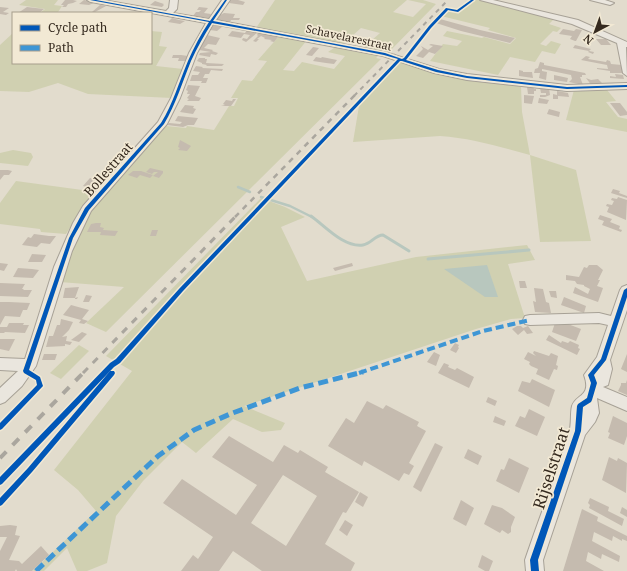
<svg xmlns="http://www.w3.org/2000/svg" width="627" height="571" viewBox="0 0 627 571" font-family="'Noto Serif',serif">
<rect width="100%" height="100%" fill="#e2dccd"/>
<g fill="#d0d0b1">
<path d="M26 0H58L54 5 62 6 58 12H71L40 13 45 9 19 5Z"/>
<path d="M275 0H407L393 12 413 17 426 4 408 0H423L436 4 388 53 363 48 380 33 361 28 343 44 256 28Z"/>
<path d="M470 0H479L512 9 555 18 549 24 561 28 557 32 553 31 540 44 546 46 551 41 561 44 555 54 542 51 535 62 510 57 498 75 430 61 443 44 457 46 462 41 443 36 447 31 482 38 484 37 510 44 516 38 488 30 490 28 437 15 445 7 456 9Z"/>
<path d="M151 31 162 32 159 46 167 47 156 66 183 69 172 98 88 94 58 83 29 92 0 91V45L13 33V63H151Z"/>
<path d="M280 35 307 40 283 70 294 71 302 62 334 69 345 56 328 52 337 46 379 55 376 58 381 59 106 332 86 323 124 287 60 282 70 251 86 219 98 202 166 126 186 128 187 126 214 130 229 106H234L238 98H231L242 80 252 81 267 61 258 60Z"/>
<path d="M401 61 438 73 521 86 522 112 530 155 576 170 591 241 540 242 530 155C500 147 471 138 440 136L353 142 359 106Z"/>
<path d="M574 90H607L616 101 606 102 618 117 627 119V132L566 120Z"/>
<path d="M13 150 31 153 33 157 28 166 0 163V153Z"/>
<path d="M16 181 97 192 78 215 66 234 41 232 40 229 0 224V203Z"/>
<path d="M261 198 285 207 305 217 281 227 307 281 416 257 527 245 535 260 508 264 525 318 511 319 476 329 244 406 285 423 281 430 262 432 233 419 196 453 182 442 143 481 116 516 107 563 87 571H77L67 548 44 571H33L96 511 78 490 54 470 132 371 106 356Z"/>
<path d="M79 345 89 351 61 379 50 373Z"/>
</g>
<path fill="#b8c7be" d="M487 265 498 297H485L444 269Z"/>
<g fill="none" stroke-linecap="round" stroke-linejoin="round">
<g stroke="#b8c7be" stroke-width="2.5">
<path d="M238 187 250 192"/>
<path d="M261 197 290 206 312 217"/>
</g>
<g stroke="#b8c7be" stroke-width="3">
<path d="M311 216C325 226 344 248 363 245 371 244 375 235 383 235L409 251"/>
<path d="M428 259 529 250"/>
</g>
</g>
<g fill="#c5bbaf" fill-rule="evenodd">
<path d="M65 0H73L77 1 73 3 68 4 66 7H62L64 5H61Z"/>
<path d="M84 0 96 2 89 5 79 4Z"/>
<path d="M231 0H238L245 2 243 5 229 3Z"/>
<path d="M155 1 164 4 163 5H164L162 7 150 5Z"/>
<path d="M100 5 106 6 95 12H92Z"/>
<path d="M0 7 9 8 3 12 9 13 6 15 0 14Z"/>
<path d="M27 7 44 9 39 13H18Z"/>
<path d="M199 7 208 8 204 13 211 14 209 18 193 16 196 12H199L201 10H197Z"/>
<path d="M224 13 235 14 233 18H240L239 20H231L230 22H232L231 24 216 21 220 15Z"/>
<path d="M172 18 179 20 185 21 180 24 168 22Z"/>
<path d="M440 19 480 30 515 38 510 43 461 31 436 23Z"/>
<path d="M213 25H214L223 26 217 31 210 30Z"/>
<path d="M563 29 574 31 576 29 582 30 576 41H575L570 39 572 36 559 34Z"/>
<path d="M247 30 258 32 246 42 242 40 243 38 247 39 250 35 244 34 241 38 228 36 232 31 245 33Z"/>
<path d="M259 32 275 34 273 36 278 37 274 42 270 41 272 40 264 39 265 38 261 36 257 39H259L256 42 253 41 258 36 257 35Z"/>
<path d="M207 35 220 38 216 45 208 44 204 48 213 50 212 51 218 53 216 55 211 54 210 57 199 55 200 53 211 52 199 50Z"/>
<path d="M358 38 365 40 361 45 355 43Z"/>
<path d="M596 39H606L611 45H601Z"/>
<path d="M431 44 443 46 435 54 429 52 423 58 416 56 423 49 421 46 428 50 433 46 429 45Z"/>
<path d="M575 45 591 49 589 51 594 52 593 54 588 52 589 51 573 48Z"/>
<path d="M313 47 319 48 312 56 306 55Z"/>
<path d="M173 55H181L188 56 185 61H178L179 58H172Z"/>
<path d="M586 56 590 57 588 59 606 62 607 60 610 61 611 64 622 65 623 73H610V71L597 69V68L608 69 607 65 581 60Z"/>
<path d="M316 57 321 58 322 57 337 60 334 64 326 63 313 61Z"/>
<path d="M199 58H205V59H207L206 63 224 64 222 66H206L207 65 202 64V63L197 61Z"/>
<path d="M540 62 544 63V65L585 73 586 75H582V77H580L583 85 569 82 572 79 571 75 542 69V71L547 72 546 80 539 78 540 73H534L535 69 538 68Z"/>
<path d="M196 66 203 67 202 68 223 69 222 71 211 70 209 74H205L203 78H208L206 83H201L202 81H190L192 75H198L200 72 193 71Z"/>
<path d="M519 70 523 71V72H532L533 78 519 76Z"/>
<path d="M615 74 623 75 624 79 610 78V76L616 77Z"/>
<path d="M554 75 568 78 567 82 554 80Z"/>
<path d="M586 78 591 80 598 79 603 84 592 86Z"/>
<path d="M188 85 200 86 195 96 201 98 199 101H187L189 99 187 98 190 94H187L188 91 186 90Z"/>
<path d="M527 87H533L534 89H536V91H534V94H528Z"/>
<path d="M540 88H549L550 95 545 97H540V95H546V93H541Z"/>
<path d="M557 91 568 93 569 97 558 96V99H553V94L557 95Z"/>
<path d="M524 95 534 96 532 104 524 103Z"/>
<path d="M539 98 549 100 547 104 538 103Z"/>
<path d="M233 99H236L231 106H221L225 105 223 104 226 100 232 101Z"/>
<path d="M610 103H620L627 112V115L620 116Z"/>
<path d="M185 105 194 106 193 108 196 109 193 114 180 112Z"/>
<path d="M549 109 560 112 559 117 547 114Z"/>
<path d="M178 116 198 118 194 125H188L183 127 167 125 169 123 180 124 182 122 175 121Z"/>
<path d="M180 140 191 146 187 151 178 150 180 148 178 147Z"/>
<path d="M150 168 163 171V173L159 178 153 176 158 172H154L152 174 146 172Z"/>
<path d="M0 170H8L12 171 9 175H4L0 180Z"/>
<path d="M133 171H141L153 175 150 178 140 175 137 178 128 175Z"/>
<path d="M90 178 99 180 92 188 83 186Z"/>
<path d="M613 189 620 191 619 193 627 196V198L611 193Z"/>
<path d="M618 197 627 200 626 220 607 212 609 207 606 206 607 204 612 205 614 201 611 200 612 198 617 199Z"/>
<path d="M600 215 612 219 610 222 620 226 619 229 622 230 621 232 602 225 604 221 598 219Z"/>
<path d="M96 223H101L100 227 104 228 103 230 118 231 115 236 100 235 101 232H87L91 224Z"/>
<path d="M152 230H158L156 236H150Z"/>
<path d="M34 234 49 236H56L50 244 41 243 37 247 22 245 28 237 31 238Z"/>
<path d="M32 254 46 255 42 262H28Z"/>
<path d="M0 263 8 264 4 271 0 270Z"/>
<path d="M352 263 353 266 335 271 333 268Z"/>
<path d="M589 265H597L603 270 598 280H600L597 286 603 288 598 302 573 293 575 287 588 294 590 289 584 286V285L577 284 575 281 566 280V275L579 277 584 267 587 268Z"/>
<path d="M18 268 32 269 39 270 33 278 13 277Z"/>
<path d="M519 281H525L527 288H520Z"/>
<path d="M0 283 25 284 22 289H24L23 290H32L28 297 0 296Z"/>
<path d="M79 287 75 298 78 297 77 299H75V298H63L65 288Z"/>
<path d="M534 288 543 289 546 302 549 303 551 313 535 312 533 301 536 302Z"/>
<path d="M549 291H556L557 298 551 297Z"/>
<path d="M86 295 92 296 89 302H83Z"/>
<path d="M564 297 586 306 584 313 561 305Z"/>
<path d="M0 302H9L30 303 27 310H23L20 317 5 316 0 325Z"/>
<path d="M71 305 89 310 82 319 88 321 84 324 79 323 81 320 63 315Z"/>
<path d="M61 319 73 322 69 330 62 337 67 336 66 341 72 342 70 345 65 344V346L46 347 49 336H53L57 325H60Z"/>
<path d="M560 321 581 329 576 341 552 332 555 323 558 324Z"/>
<path d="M9 323H24L23 325H29L25 333 5 332 4 333H0V327H7Z"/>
<path d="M517 326H521L523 328 528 326 533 333 527 334 524 330 518 335 512 329Z"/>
<path d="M82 332 87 334 79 342 71 340Z"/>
<path d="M549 335 561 343 562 341 568 343 570 341 579 345 578 348 580 349 577 355 546 340Z"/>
<path d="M0 339H15L9 351 0 349Z"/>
<path d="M455 343 459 345 458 347 459 348 456 353 450 350Z"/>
<path d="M534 351 549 356 551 353 558 356 556 365 558 366 557 370 554 369 549 380 536 374 538 369 531 366 529 364 530 362 524 359 528 352 536 356 533 353Z"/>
<path d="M434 352 440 355 436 366 427 362Z"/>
<path d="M44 354H57L55 360H42Z"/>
<path d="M627 354V372L621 369Z"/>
<path d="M444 363 449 365 448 367 455 370 457 368 474 377 469 388 438 373Z"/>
<path d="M532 379 555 390 549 407 518 391 522 381 530 383Z"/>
<path d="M627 380V395L618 391 621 385V383H626Z"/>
<path d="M488 397 497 401 495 406 486 402Z"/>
<path d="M367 401 383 409 386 405 419 422 417 426 426 431 409 463 414 466 409 475 404 473 399 481 364 461 362 466 328 446 346 418 354 423Z"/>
<path d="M529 409 545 417 537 436 515 426 520 416 525 418Z"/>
<path d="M495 416 506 421 504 426 493 422Z"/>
<path d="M613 416 627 423V436L624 445 608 438 610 433 608 432Z"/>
<path d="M229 436 273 462 284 445 298 453 300 450 328 467 325 472 359 492 346 513 343 512 325 544 355 563 351 571H262L233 551 219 571H181L193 555 198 559 213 537 163 503 182 479 236 515 257 485 212 457ZM283 475 317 496 286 546 251 523Z"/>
<path d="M435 443 443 447 421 492 413 487Z"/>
<path d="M468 449 482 456 478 465 464 458Z"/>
<path d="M609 457 617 461 618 458 627 463 626 493 602 480Z"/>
<path d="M509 458 529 468 519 493 496 481 501 469 504 470Z"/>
<path d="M360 492 368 497 363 507 355 502Z"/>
<path d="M590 498 609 507 608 511 624 519 622 526 589 508 590 505 588 503Z"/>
<path d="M461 500 474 508 466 526 453 519Z"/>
<path d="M492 505 502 508 515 517 511 527V532L508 534 502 530 500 533 484 524Z"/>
<path d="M622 507 627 510V517L620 513Z"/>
<path d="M582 509 598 517 597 521 627 536V541L622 539V541L613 536 612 541 594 532 592 541 620 556 619 562 602 554 601 559 588 552 586 561 604 571H563Z"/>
<path d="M345 520 353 525 347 536 339 530Z"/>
<path d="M10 525 17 526 15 535 20 536 9 560 19 561 22 564 41 546 49 555 32 571H17L16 569 15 571H0V551L7 537H0V526Z"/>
<path d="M482 555 493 561 489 571H485L478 567Z"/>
</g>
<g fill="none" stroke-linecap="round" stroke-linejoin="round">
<defs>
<g id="minor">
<path d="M87 0H103L166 11 169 8 170 0H178L177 9 173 13 209 19 222 0H230L216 20 385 52 439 69 467 74 567 85 627 83V89L567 91 467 80 434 73 383 56 213 24 197 53 180 98 167 124 91 211 72 251 36 366 22 386 5 402 0 404V388L18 371 0 370V358L25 359 54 267 73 223 83 206 158 122 171 98 189 53 206 23 91 2Z"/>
<path d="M480 0H493L578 20 627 42V47H626L627 76 623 73 617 43 572 24Z"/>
<path d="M590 0H605L614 3 610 5Z"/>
<path d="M627 285V310L610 360 612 369 608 385 603 387 627 397V411L597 398 599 413 595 422 585 435 543 560 544 571H526L525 560C539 518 556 476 569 433 572 424 570 414 572 406 576 394 592 397 584 375L597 357 608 325 599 323 530 325 525 324 523 320 525 316 530 315 599 313 611 316 620 290 622 287Z"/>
</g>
</defs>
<use href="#minor" stroke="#a7a196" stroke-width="2"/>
<use href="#minor" fill="#eae6de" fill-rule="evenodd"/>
<path stroke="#aaa69e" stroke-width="2" stroke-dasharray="4.5 4.5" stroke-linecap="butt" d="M354 96 448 0"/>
<path stroke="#aaa69e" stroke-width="2.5" stroke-dasharray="5.5 5.5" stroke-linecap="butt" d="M235 217 355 95"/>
<path stroke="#aaa69e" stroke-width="3" stroke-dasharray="7 7" stroke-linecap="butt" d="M83 373 236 216"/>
<path stroke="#aaa69e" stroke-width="4" stroke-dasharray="9 9" stroke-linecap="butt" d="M0 458 84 372"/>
<path stroke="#3e96d5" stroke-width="4" stroke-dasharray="8 4" stroke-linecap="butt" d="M359 373 483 331 530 320"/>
<path stroke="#3e96d5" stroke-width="5" stroke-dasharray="10 5" stroke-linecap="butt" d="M36 571 158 456 194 430 230 414 300 388 363 372"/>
<defs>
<g id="cycleway">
<path d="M90 0H96L210 21 225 0H227L213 21 385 53 402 59 404 58 429 26 446 8 457 10 471 0H474L458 12 448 10 431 28 406 60 438 70 467 76 567 87 627 85V87L567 89 467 78 436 72 402 61H400L183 291 120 363 114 367 2 484 0 485V477L110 363 116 359 179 289 398 59 384 55 329 44 212 23C204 35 197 48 191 61 182 83 176 104 164 124L89 210 73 238 29 370 40 377 43 386 2 429 0 430V423L37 385 36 380 24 373 23 371 69 238 85 208 161 123C173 104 179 82 188 61 194 47 201 34 209 22Z"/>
<path d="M627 288V297L606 360 594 375 597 383 592 400 591 402 583 407 581 431 538 560 539 571H531L530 560 575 431 577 406 578 404 587 398 591 383 588 375 601 359 624 290Z"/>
<path d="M110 371H114L115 373 114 375 32 472 2 505 0 506V498L28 468Z"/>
</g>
</defs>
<use href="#cycleway" stroke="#f2e9d4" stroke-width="3"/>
<use href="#cycleway" fill="#0057b8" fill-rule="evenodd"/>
</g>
<g text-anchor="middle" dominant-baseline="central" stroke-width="3.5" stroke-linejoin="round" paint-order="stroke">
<g font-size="11" fill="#352a1f" stroke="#f2e9d4">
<text transform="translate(349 37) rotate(12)">Schavelarestraat</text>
</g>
<g font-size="13" fill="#352a1f" stroke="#f2e9d4">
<text transform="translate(108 169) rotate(-49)">Bollestraat</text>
</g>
<g font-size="16" fill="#352a1f" stroke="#f2e9d4">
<text transform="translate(551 468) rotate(-72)">Rijselstraat</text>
</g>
</g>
<rect x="12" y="12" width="140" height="52" fill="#f2e9d4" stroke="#a69d8c"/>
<rect x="20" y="25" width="20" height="6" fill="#0057b8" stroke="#a69d8c"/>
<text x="48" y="32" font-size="12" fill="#352a1f">Cycle path</text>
<rect x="20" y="45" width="20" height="6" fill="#3e96d5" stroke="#a69d8c"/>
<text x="48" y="52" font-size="12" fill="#352a1f">Path</text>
<g transform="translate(595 32) rotate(221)" stroke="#f2e9d4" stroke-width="3" paint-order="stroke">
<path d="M0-3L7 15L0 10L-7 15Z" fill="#352a1f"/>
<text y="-6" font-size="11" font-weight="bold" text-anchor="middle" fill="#352a1f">N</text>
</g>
</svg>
